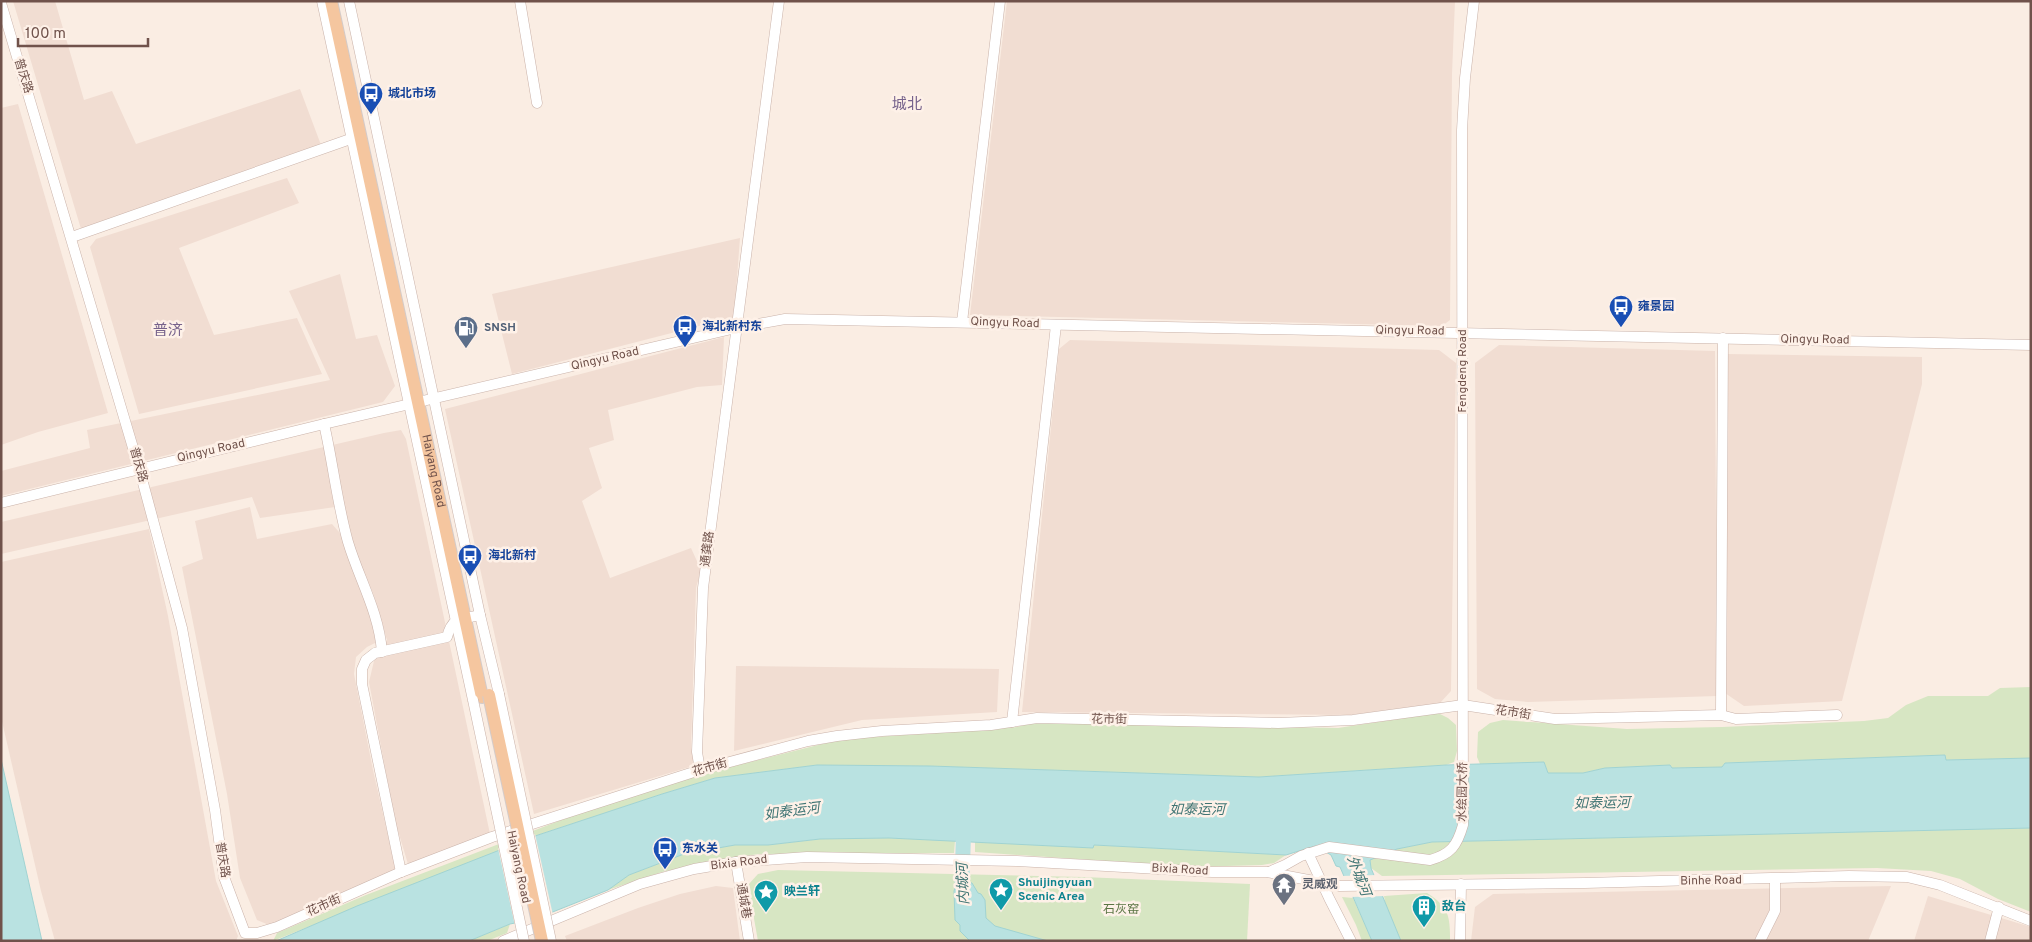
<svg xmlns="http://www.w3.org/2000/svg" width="2032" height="942" viewBox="0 0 2032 942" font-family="Overpass,'Noto Sans SC',sans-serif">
<rect width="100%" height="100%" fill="#faede3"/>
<g fill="#f1ddd2">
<path d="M13 1H55L84 100 112 91 136 144 300 89 321 145 81 229Z"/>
<path d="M1007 1H1455L1452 74 1450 320 1442 326 970 315Z"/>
<path d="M18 104 108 413 38 432 1 445V108Z"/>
<path d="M287 178 299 203 179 248 214 335 297 318 322 374 139 414 90 247 96 239Z"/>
<path d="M740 238 734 317 512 374 492 294Z"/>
<path d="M340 274 356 339 377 335 395 386 383 402 1 496V471L90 448 87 430 330 380 289 291Z"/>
<path d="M724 337 722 385 697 387 608 410 614 440 589 448 602 488 582 501 610 578 691 548 701 570 696 588 691 748 696 765 534 814 445 409Z"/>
<path d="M1070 340 1439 350 1456 363 1451 691 1440 703 1350 715 1022 712 1059 349Z"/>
<path d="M1499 345 1715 351 1717 696 1528 702 1495 699 1477 689 1475 363Z"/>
<path d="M1727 354 1922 357V384L1842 701 1744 706 1725 693Z"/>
<path d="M401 430 406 439 490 834 408 864 395 821 369 682 374 661 387 640 373 593 335 507 260 518 252 497 1 554V522L384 433Z"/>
<path d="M250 507 257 539 332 524 346 540 379 641 367 647 356 657 354 674 373 770 396 871 269 925 257 920 240 878 227 794 182 567 203 559 195 521Z"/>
<path d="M149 529 168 616 216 881 238 936 236 941H55L41 891 1 717V562Z"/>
<path d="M736 666 999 669 997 712 862 720 734 751Z"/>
<path d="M716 886 733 888 740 941H567L565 936 638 908 680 894Z"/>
<path d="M1891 886 1868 941H1471L1475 907 1493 894Z"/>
<path d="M1928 896 2031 927V941H1914Z"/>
</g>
<g fill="#d7e6c3">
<path d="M2031 687V758L1946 760 1945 755 1725 763 1722 767 1672 768 1670 765 1605 768 1583 773H1548L1544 762 1480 764 1477 757 1478 732 1490 723 1503 720 1627 729 1722 727 1864 721 1888 718 1906 705 1928 696H1988L2000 688Z"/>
<path d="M1438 713 1448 718 1456 725 1457 751 1454 762 1446 765 1259 777 930 766 817 765 715 778 662 794 538 835 273 941 277 933 366 895 590 809 710 772 842 739 983 730 1017 727 1036 722 1338 728Z"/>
<path d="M2031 828V912L1998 899 1960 879 1931 871 1877 868 1382 876 1371 868 1370 860 1397 849 1432 842Z"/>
<path d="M889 838 955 840 954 853 759 854 711 861 662 872 608 890 629 875 684 854 735 845H768L820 839Z"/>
<path d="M975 841 1093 848 1094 845 1286 855 1274 863 1262 865 1191 867 975 852Z"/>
<path d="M778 870 1083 877 1250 884 1247 941H758L748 885 758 874Z"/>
<path d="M1427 893C1449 907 1450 916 1450 941H1401L1386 907 1384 896Z"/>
<path d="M1342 897 1353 898 1372 941H1362L1356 925Z"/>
<path d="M510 924 507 933 487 941H469Z"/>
</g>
<g fill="#b9e2e1" stroke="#a0d3d2">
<path d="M1945 755 1946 760 2031 758V828L1432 842 1397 849 1370 860 1371 868 1401 941H1372L1340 867 1336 866 1331 855 1315 846 1286 855 1094 845 1093 848 889 838 820 839 768 845H735L684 854 629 875 608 890 535 919 510 924 469 941H276L357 906 538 835 662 794 715 778 817 765 930 766 1259 777 1446 765 1544 762 1548 773H1583L1605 768 1670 765 1672 768 1722 767 1725 763Z"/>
<path d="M1 759 42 941H1Z"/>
<path d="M962 881 972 883 978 893 981 894 985 900 986 918 995 926 1048 941H970L960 931V925L955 920 954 891 956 884Z"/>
</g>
<g fill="#faede3">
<path d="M535 834 553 915 536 921 515 926 498 848Z"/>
<path d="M1377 875 1386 896 1350 897 1341 876Z"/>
</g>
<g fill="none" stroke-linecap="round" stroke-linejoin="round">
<path stroke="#b9e2e1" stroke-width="15" d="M964 820 962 881 964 901"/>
<defs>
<g id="minor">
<path d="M322 1 473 700"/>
<path d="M349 1 480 615 499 694"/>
<path d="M520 1 537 103"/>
<path d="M1 3 139 468 182 628 215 810 224 877 245 933H257L277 927 401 872 492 837 700 770 808 741 837 736 882 731 991 725 1037 718 1278 723 1353 720 1463 705 1555 719 1721 715 1736 719 1837 715"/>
<path d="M72 237 356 137"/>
<path d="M962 322 1000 1"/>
<path d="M324 424C333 463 337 503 348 542 359 579 379 612 382 652"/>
<path d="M1 503 324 424 736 328 785 319 2031 345"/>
<path d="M1721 715 1723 338"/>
<path d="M1012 722 1056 325"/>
<path d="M700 770 697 752 703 588 779 1"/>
<path d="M1308 853 1329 898 1351 941"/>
<path d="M736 862 749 941"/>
<path d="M401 872 362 684V669L366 660 375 653 447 637C453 615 461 620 480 615"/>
<path d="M1269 872 1285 865 1301 856 1329 847 1430 860C1451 854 1457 846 1463 825L1462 130 1465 78 1474 1"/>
<path d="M503 941 640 884 694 869 736 862 807 857 1017 861 1212 872H1267L1340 886 1585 883 1849 876 1907 877 1940 885 2031 921"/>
<path d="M1460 941 1461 884"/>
<path d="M1760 941 1775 911V879"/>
<path d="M1990 941 1999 907"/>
</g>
<g id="major">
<path id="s1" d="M331 1 482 697"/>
</g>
</defs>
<use href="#minor" stroke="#cab3aa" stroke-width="11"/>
<use href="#major" stroke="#d4cbc9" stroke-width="14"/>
<use href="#minor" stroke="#fff" stroke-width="10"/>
<use href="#major" stroke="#f5c69f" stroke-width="12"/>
<defs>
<g id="minor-bridge">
<path d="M499 694 551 941"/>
<path d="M473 700 524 941"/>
</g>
<path id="major-bridge" d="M489 695 542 941"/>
</defs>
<use href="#minor-bridge" stroke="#cab3aa" stroke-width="11" stroke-linecap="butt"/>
<use href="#major-bridge" stroke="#d4cbc9" stroke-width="14" stroke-linecap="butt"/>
<use href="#minor-bridge" stroke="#fff" stroke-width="10"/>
<use href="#major-bridge" stroke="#f5c69f" stroke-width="12"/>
</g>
<defs>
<symbol id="bus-pin" viewBox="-11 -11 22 30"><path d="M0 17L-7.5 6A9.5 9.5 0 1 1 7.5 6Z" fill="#1a4fb4" stroke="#fef1e8"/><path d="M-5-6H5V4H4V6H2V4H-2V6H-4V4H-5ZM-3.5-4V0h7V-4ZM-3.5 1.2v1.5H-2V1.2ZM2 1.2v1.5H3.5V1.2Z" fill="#fff"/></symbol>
<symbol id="fuel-pin" viewBox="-11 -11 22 30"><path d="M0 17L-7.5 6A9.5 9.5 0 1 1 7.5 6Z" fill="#5c6f8a" stroke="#fef1e8"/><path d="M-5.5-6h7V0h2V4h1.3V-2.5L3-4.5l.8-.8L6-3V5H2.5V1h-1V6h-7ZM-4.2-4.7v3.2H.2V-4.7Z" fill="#fff"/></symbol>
<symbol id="temple-pin" viewBox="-11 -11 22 30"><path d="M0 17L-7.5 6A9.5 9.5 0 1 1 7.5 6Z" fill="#6b7280" stroke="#fef1e8"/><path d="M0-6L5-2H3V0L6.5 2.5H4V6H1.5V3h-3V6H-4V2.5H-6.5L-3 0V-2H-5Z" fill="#fff"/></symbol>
<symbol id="sight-pin" viewBox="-11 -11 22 30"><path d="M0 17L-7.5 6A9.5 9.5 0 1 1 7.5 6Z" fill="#0f9aa8" stroke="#fef1e8"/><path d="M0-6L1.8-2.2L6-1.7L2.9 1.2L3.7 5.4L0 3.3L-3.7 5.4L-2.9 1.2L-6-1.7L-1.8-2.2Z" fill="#fff"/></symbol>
<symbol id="building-pin" viewBox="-11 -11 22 30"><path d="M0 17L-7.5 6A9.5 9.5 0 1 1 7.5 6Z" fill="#0f9aa8" stroke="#fef1e8"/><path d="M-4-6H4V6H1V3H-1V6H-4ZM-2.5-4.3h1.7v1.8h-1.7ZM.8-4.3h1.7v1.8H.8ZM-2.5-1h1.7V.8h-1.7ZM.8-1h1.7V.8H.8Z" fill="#fff"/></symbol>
</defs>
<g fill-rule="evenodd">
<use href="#bus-pin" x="357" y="80" width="28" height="38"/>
<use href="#bus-pin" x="1607" y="293" width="28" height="38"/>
<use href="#bus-pin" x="671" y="313" width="28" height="38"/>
<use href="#fuel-pin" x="452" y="314" width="28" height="38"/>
<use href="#bus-pin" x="456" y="542" width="28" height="38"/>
<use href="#bus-pin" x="651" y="835" width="28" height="38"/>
<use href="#temple-pin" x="1270" y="871" width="28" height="38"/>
<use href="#sight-pin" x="987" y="876" width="28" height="38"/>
<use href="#sight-pin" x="752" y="878" width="28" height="38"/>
<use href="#building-pin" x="1410" y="893" width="28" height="38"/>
</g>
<g text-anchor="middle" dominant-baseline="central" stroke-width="5" stroke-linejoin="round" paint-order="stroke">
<g font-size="12" fill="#70524b" stroke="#fef1e8">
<text transform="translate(23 76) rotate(73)">普庆路</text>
<text transform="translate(1005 323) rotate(2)">Qingyu Road</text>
<text transform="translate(1410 331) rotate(1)">Qingyu Road</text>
<text transform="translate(1815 340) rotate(1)">Qingyu Road</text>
<text transform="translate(605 359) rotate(-13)">Qingyu Road</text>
<text transform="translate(1463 371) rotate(-90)">Fengdeng Road</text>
<text transform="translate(211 451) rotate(-13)">Qingyu Road</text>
<text transform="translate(138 465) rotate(74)">普庆路</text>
<text stroke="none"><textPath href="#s1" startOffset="481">Haiyang Road</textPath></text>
<text transform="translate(708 549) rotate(-83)">通龚路</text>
<text transform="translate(1513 713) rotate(9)">花市街</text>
<text transform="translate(1109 720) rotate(1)">花市街</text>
<text transform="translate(710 768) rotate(-16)">花市街</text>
<text transform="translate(1463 792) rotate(-89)">水绘园大桥</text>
<text transform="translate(222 860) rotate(80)">普庆路</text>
<text transform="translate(739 863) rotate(-7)">Bixia Road</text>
<text transform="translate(518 867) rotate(78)">Haiyang Road</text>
<text transform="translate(1180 870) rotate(3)">Bixia Road</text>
<text transform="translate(1711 881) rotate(-1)">Binhe Road</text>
<text transform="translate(743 901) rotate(80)">通城巷</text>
<text transform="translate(324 906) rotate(-24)">花市街</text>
</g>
<g font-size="12" font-weight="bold" fill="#164399" stroke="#fef1e8" text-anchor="start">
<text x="388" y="94">城北市场</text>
<text x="1638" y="307">雍景园</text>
<text x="702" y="327">海北新村东</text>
<text x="488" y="556">海北新村</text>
<text x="682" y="849">东水关</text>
</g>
<g font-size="12" font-weight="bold" fill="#4e5e75" stroke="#fef1e8" text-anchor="start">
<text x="484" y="328">SNSH</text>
</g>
<g font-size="12" font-weight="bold" fill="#0d838f" stroke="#fef1e8" text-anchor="start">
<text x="1018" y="883">Shuijingyuan<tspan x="1018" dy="14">Scenic Area</tspan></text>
<text x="784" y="892">映兰轩</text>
<text x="1442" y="907">敌台</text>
</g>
<g font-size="12" font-weight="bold" fill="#5b616d" stroke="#fef1e8" text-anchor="start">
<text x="1302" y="885">灵威观</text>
</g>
<g font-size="12" fill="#5b7544" stroke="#fef1e8">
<text x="1121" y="910">石灰窑</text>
</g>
<g font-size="14" font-style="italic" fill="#407574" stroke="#fef1e8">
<text transform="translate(1602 804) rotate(-1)">如泰运河</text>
<text x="1197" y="810">如泰运河</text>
<text transform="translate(792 812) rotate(-7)">如泰运河</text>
<text transform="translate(1358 876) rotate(69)">外城河</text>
<text transform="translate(964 884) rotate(-93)">内城河</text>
</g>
<g font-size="15" fill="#77638c" stroke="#fef1e8">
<text x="907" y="105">城北</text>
<text x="168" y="331">普济</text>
</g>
</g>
<rect width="2032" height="942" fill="none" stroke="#70524b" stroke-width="5"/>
<path d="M18 38v8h130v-8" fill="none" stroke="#70524b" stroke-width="2.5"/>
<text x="25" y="38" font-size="15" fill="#70524b" stroke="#fef1e8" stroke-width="4" paint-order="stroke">100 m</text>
</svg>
